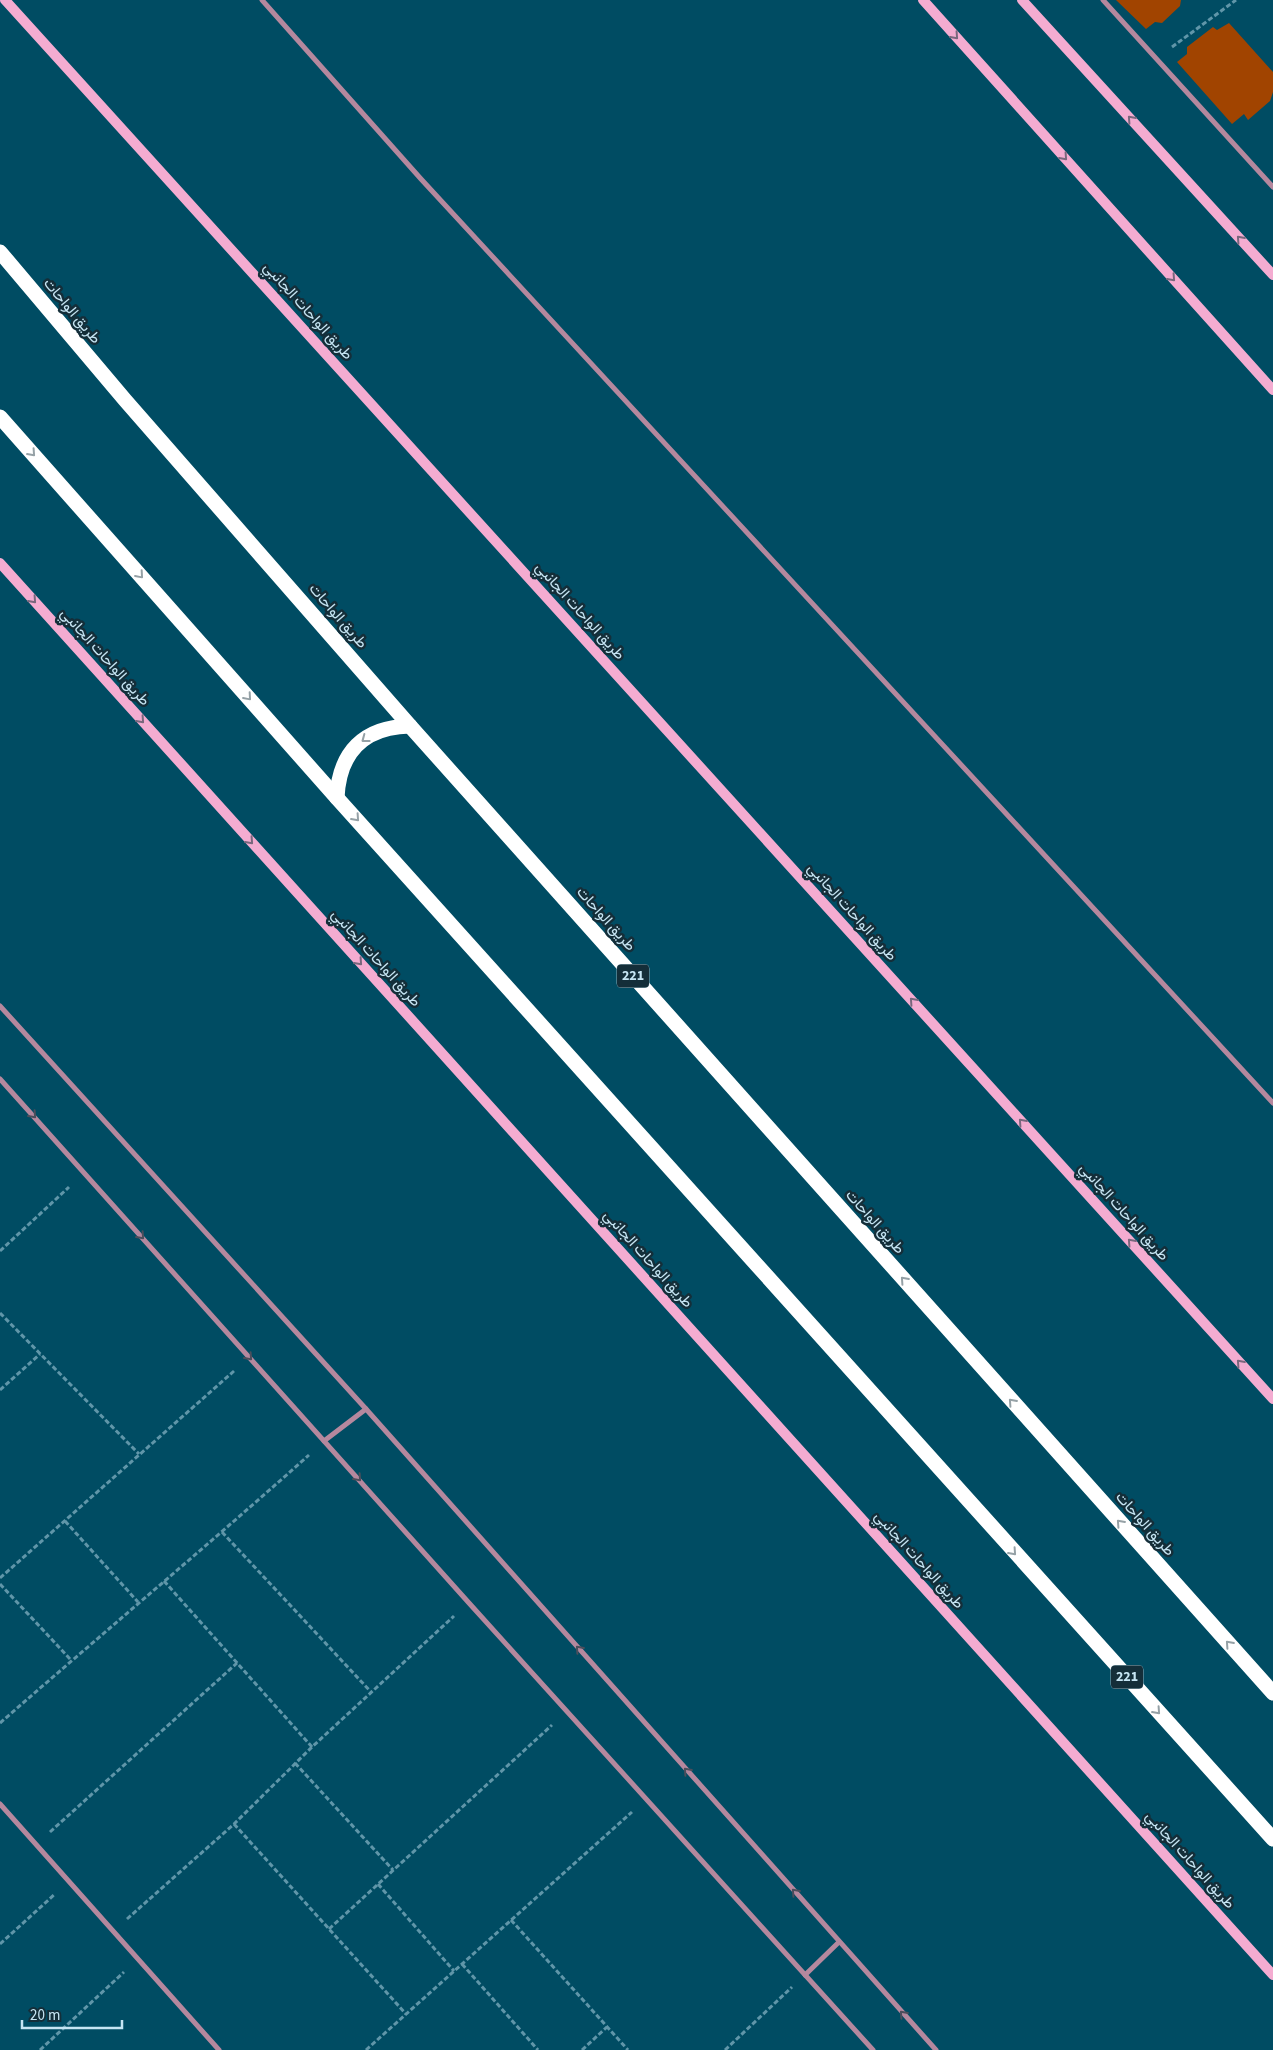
<svg xmlns="http://www.w3.org/2000/svg" width="1273" height="2050" viewBox="0 0 1273 2050" font-family="'Source Sans 3',Vazirmatn,sans-serif">
<rect width="100%" height="100%" fill="#004c63"/>
<g fill="#a14400">
<path d="M1116 0H1181L1180 6 1162 23 1155 22 1146 29Z"/>
<path d="M1229 23 1273 72V92L1270 101 1248 120 1244 114 1232 124 1177 62 1187 54V47L1213 27 1217 30Z"/>
</g>
<g fill="none" stroke-linecap="round" stroke-linejoin="round">
<g stroke="#6096a9" stroke-width="3" stroke-dasharray="5 2.5" stroke-linecap="butt">
<path d="M1172 47 1236 0"/>
<path d="M0 1251 69 1187"/>
<path d="M0 1313 139 1454"/>
<path d="M0 1390 40 1354"/>
<path d="M65 1521 138 1602"/>
<path d="M222 1532 371 1692"/>
<path d="M0 1578 234 1371"/>
<path d="M164 1581 312 1747"/>
<path d="M0 1584 71 1660"/>
<path d="M0 1723C103 1633 207 1546 309 1455"/>
<path d="M295 1763 393 1870"/>
<path d="M234 1824 406 2014"/>
<path d="M50 1832 237 1663"/>
<path d="M378 1884 454 1971"/>
<path d="M127 1919 234 1824 312 1747 454 1616"/>
<path d="M511 1920 628 2050"/>
<path d="M329 1929 552 1725"/>
<path d="M0 1944 55 1894"/>
<path d="M462 1964 538 2050"/>
<path d="M40 2050 124 1972"/>
<path d="M366 2050 632 1812"/>
<path d="M582 2050 607 2027"/>
<path d="M725 2050 792 1987"/>
</g>
<g stroke="#b5889e" stroke-width="5">
<path d="M262 0 421 179 1273 1103"/>
<path d="M1103 0 1273 187"/>
<path d="M0 1006 366 1409 936 2050"/>
<path d="M0 1079 469 1603 873 2050"/>
<path d="M324 1441 366 1409"/>
<path d="M0 1804 219 2050"/>
<path d="M805 1975 839 1942"/>
</g>
<g stroke="#f4acd1" stroke-width="10">
<path d="M5 0 1273 1399"/>
<path d="M923 0 1273 390"/>
<path d="M1022 0 1273 275"/>
<path d="M0 563 1273 1975"/>
</g>
<g stroke="#fff" stroke-width="15">
<path d="M0 252 125 400 410 726 1273 1693"/>
<path d="M0 417 337 798 1273 1839"/>
<path d="M337 798C339 752 364 727 410 726"/>
</g>
</g>
<defs><path id="oneway-chevron" d="M-2-3.5L2.5 0L-2 3.5" fill="none" stroke-width="1.6" stroke-linecap="round" stroke-linejoin="round" transform="scale(1.25)"/></defs>
<g stroke="#79677d">
<use href="#oneway-chevron" transform="translate(955 36) rotate(48)"/>
<use href="#oneway-chevron" transform="translate(1131 119) rotate(-132)"/>
<use href="#oneway-chevron" transform="translate(1064 157) rotate(48)"/>
<use href="#oneway-chevron" transform="translate(1240 239) rotate(-132)"/>
<use href="#oneway-chevron" transform="translate(1172 278) rotate(48)"/>
<use href="#oneway-chevron" transform="translate(33 600) rotate(48)"/>
<use href="#oneway-chevron" transform="translate(141 720) rotate(48)"/>
<use href="#oneway-chevron" transform="translate(250 841) rotate(48)"/>
<use href="#oneway-chevron" transform="translate(359 962) rotate(48)"/>
<use href="#oneway-chevron" transform="translate(913 1001) rotate(-132)"/>
<use href="#oneway-chevron" transform="translate(1022 1122) rotate(-132)"/>
<use href="#oneway-chevron" transform="translate(1131 1242) rotate(-132)"/>
<use href="#oneway-chevron" transform="translate(1240 1363) rotate(-132)"/>
</g>
<g stroke="#95a1a6">
<use href="#oneway-chevron" transform="translate(32 453) rotate(48)"/>
<use href="#oneway-chevron" transform="translate(140 575) rotate(49)"/>
<use href="#oneway-chevron" transform="translate(248 697) rotate(49)"/>
<use href="#oneway-chevron" transform="translate(365 739) rotate(143)"/>
<use href="#oneway-chevron" transform="translate(356 818) rotate(48)"/>
<use href="#oneway-chevron" transform="translate(904 1280) rotate(-132)"/>
<use href="#oneway-chevron" transform="translate(1012 1402) rotate(-132)"/>
<use href="#oneway-chevron" transform="translate(1120 1523) rotate(-132)"/>
<use href="#oneway-chevron" transform="translate(1013 1552) rotate(48)"/>
<use href="#oneway-chevron" transform="translate(1229 1644) rotate(-132)"/>
<use href="#oneway-chevron" transform="translate(1157 1711) rotate(48)"/>
</g>
<g stroke="#4c4e5c">
<use href="#oneway-chevron" transform="translate(33 1115) rotate(48)"/>
<use href="#oneway-chevron" transform="translate(141 1236) rotate(48)"/>
<use href="#oneway-chevron" transform="translate(249 1357) rotate(48)"/>
<use href="#oneway-chevron" transform="translate(358 1478) rotate(48)"/>
<use href="#oneway-chevron" transform="translate(579 1649) rotate(-132)"/>
<use href="#oneway-chevron" transform="translate(687 1771) rotate(-132)"/>
<use href="#oneway-chevron" transform="translate(795 1892) rotate(-132)"/>
<use href="#oneway-chevron" transform="translate(903 2014) rotate(-132)"/>
</g>
<g text-anchor="middle" dominant-baseline="central" stroke-width="5" stroke-linejoin="round" paint-order="stroke">
<g fill="#142e39" stroke="#91aebb" stroke-width="1">
<rect x="617" y="964.5" width="32" height="23" rx="4"/>
<rect x="1111" y="1665.5" width="32" height="23" rx="4"/>
</g>
<g font-size="14" font-weight="bold" fill="#c6e5f3">
<text x="633" y="976">221</text>
<text x="1127" y="1677">221</text>
</g>
<g font-size="15" fill="#c6e5f3" stroke="#142e39">
<text transform="translate(72 311) rotate(50)">طريق الواحات</text>
<text transform="translate(308 311) rotate(48)">طريق الواحات الجانبي</text>
<text transform="translate(580 611) rotate(48)">طريق الواحات الجانبي</text>
<text transform="translate(338 616) rotate(49)">طريق الواحات</text>
<text transform="translate(105 657) rotate(48)">طريق الواحات الجانبي</text>
<text transform="translate(852 912) rotate(48)">طريق الواحات الجانبي</text>
<text transform="translate(606 919) rotate(48)">طريق الواحات</text>
<text transform="translate(376 958) rotate(48)">طريق الواحات الجانبي</text>
<text transform="translate(1124 1212) rotate(48)">طريق الواحات الجانبي</text>
<text transform="translate(875 1222) rotate(48)">طريق الواحات</text>
<text transform="translate(648 1259) rotate(48)">طريق الواحات الجانبي</text>
<text transform="translate(1145 1524) rotate(48)">طريق الواحات</text>
<text transform="translate(919 1560) rotate(48)">طريق الواحات الجانبي</text>
<text transform="translate(1190 1860) rotate(48)">طريق الواحات الجانبي</text>
</g>
</g>
<path d="M22 2020v8h100v-8" fill="none" stroke="#c6e5f3" stroke-width="2.5"/>
<text x="30" y="2020" font-size="15" fill="#c6e5f3" stroke="#142e39" stroke-width="4" paint-order="stroke">20 m</text>
</svg>
